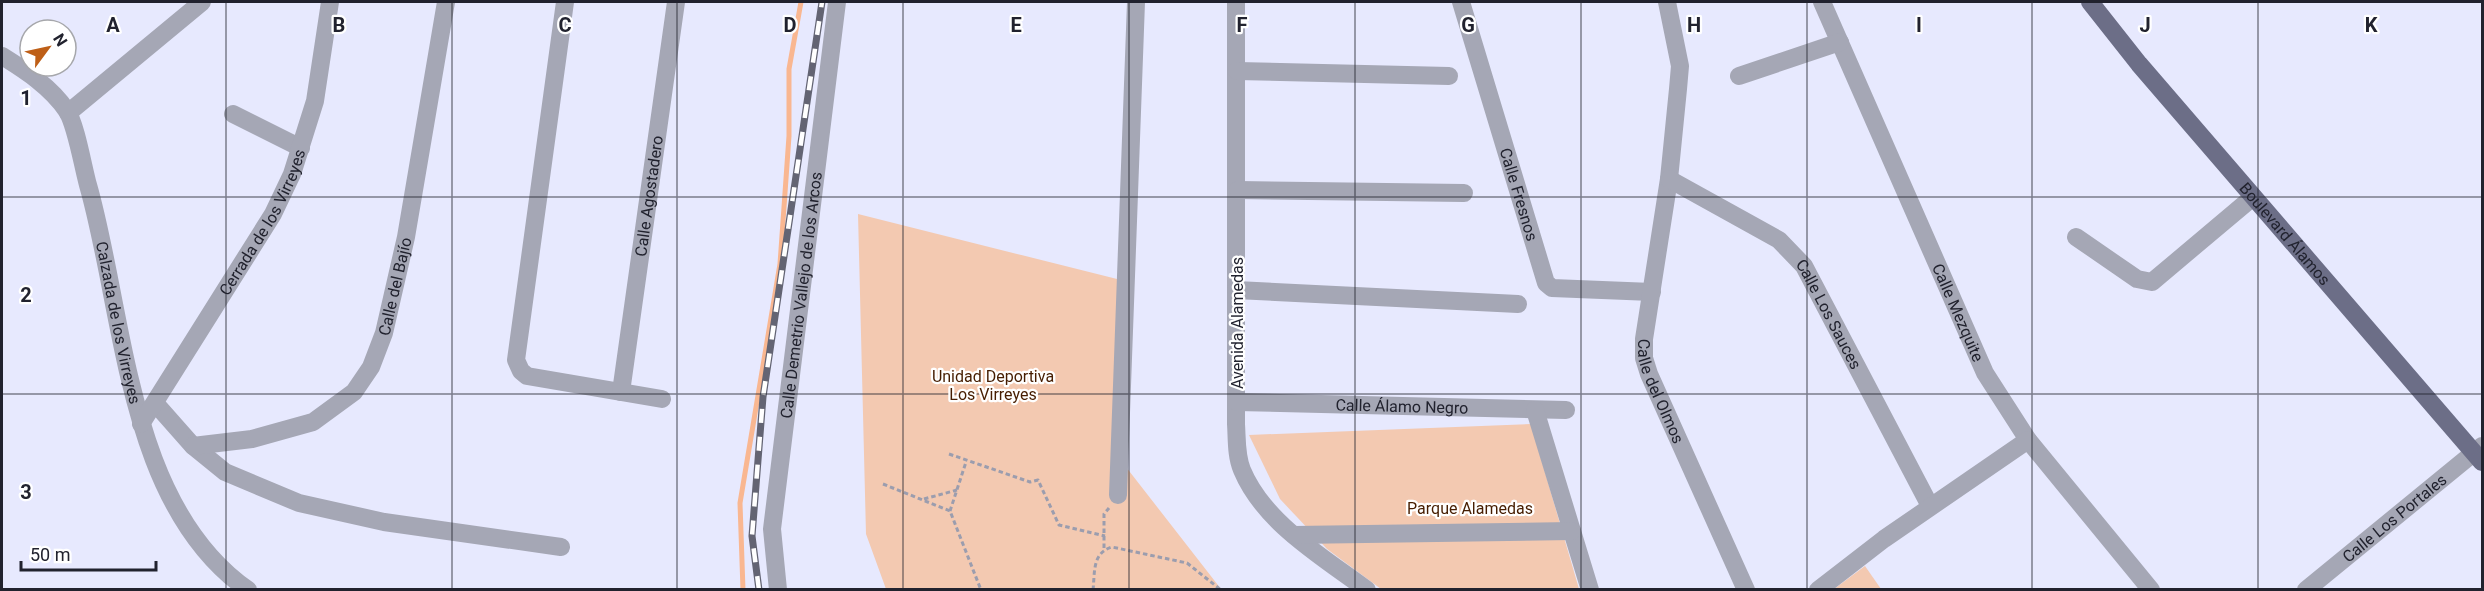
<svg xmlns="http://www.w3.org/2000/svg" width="2484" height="591" viewBox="0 0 2484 591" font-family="Roboto,sans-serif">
<rect width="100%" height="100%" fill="#e7e9fe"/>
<g fill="#f3c9b1">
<path d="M858 214 1129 282 1119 458 1221 589H886L866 534Z"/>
<path d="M1531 424 1579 589H1381L1327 549 1280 499 1249 435Z"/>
<path d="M1865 566 1881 589H1834Z"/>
</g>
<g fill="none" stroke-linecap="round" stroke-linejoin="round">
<path stroke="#f9b791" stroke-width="5" d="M743 590 740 503 780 264 789 136V69L801 2"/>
<g stroke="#9b9dae" stroke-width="3" stroke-dasharray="4.5 3" stroke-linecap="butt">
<path d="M949 454 1030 482 1038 480 1059 525 1105 536"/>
<path d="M883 484 950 511 981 590"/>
<path d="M924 499 957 490"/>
<path d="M950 511 966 462"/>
<path d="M1104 548V514L1109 508"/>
<path d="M1093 590C1095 572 1092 553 1112 547L1187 563 1221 590"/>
</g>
<g stroke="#a5a7b5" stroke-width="18">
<path d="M565 2 516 360 521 371 527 376 662 399"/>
<path d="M1236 2V424C1237 439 1236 456 1242 470 1264 523 1323 557 1367 590"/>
<path id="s1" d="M1461 2 1546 283 1552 288 1652 292"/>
<path id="s2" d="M1667 2 1680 66 1678 89 1669 179 1644 339V358L1649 374 1746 590"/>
<path id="s3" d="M1822 2 1985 373 2028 440 2151 590"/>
<path id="s4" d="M2 56C26 71 51 87 67 111 76 125 83 167 88 185 125 314 126 505 248 590"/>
<path d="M1237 71 1449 76"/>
<path d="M1739 76 1840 42"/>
<path d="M68 113 202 2"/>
<path d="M233 114 301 148"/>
<path id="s5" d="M1669 179 1779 240 1804 266 1930 506"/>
<path d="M1238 190 1464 193"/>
<path d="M2076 237 2137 279 2152 282 2253 197"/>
<path d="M1236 290 1518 304"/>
<path id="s6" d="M621 392 676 2"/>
<path id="s7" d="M1237 402 1566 410"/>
<path d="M155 403 193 446 225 472 299 503 384 522 561 547"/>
<path d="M1535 410 1590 590"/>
<path id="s8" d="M141 424 273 214 292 174 315 101 330 2"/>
<path id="s9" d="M193 446 252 439 313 422 354 392 371 367 384 333 406 237 446 2"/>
<path d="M1118 495 1136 2"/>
<path d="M1294 535 1572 531"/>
<path id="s10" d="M778 590 772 529 837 2"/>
<path d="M1818 590 1884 539 2028 440"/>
<path id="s11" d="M2306 590 2482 446"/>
</g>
<path stroke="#6c6e87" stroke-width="18" id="s12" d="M2090 2 2139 64 2482 462"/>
<defs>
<path id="rail" d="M759 590 752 536 763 397 822 2"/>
</defs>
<use href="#rail" stroke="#636473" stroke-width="7"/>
<use href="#rail" stroke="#fff" stroke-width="4.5" stroke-dasharray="14" stroke-linecap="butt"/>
</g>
<path fill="none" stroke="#21222e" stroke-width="1.5" stroke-opacity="0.55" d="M226 2V590M452 2V590M677 2V590M903 2V590M1129 2V590M1355 2V590M1581 2V590M1807 2V590M2032 2V590M2258 2V590M2 197H2482M2 394H2482"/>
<g text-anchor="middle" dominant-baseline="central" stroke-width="4.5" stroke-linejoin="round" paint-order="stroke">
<g font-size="16" fill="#21222e" stroke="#fff">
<text stroke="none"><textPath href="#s1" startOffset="201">Calle Fresnos</textPath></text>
<text stroke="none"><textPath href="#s6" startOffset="198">Calle Agostadero</textPath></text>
<text stroke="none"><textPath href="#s8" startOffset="236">Cerrada de los Virreyes</textPath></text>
<text stroke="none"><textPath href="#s12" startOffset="303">Boulevard Álamos</textPath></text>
<text stroke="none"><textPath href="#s9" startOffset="288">Calle del Bajío</textPath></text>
<text stroke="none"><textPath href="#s10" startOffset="297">Calle Demetrio Vallejo de los Arcos</textPath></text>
<text stroke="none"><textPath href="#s3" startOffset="339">Calle Mezquite</textPath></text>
<text stroke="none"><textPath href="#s5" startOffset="216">Calle Los Sauces</textPath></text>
<text stroke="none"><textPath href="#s4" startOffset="304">Calzada de los Virreyes</textPath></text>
<text transform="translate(1237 323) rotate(-90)">Avenida Alamedas</text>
<text stroke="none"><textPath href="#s2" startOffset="396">Calle del Olmos</textPath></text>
<text stroke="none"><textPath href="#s7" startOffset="165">Calle Álamo Negro</textPath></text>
<text stroke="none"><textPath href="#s11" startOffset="114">Calle Los Portales</textPath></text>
</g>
<g font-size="16" fill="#461d01" stroke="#fff">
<text x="993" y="376">Unidad Deportiva<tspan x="993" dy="18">Los Virreyes</tspan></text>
<text x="1470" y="508">Parque Alamedas</text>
</g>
</g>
<g font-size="20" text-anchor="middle" font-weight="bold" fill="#21222e" stroke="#fff" stroke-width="4.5" stroke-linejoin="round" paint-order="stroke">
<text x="113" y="32">A</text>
<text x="339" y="32">B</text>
<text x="565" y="32">C</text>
<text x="790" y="32">D</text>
<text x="1016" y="32">E</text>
<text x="1242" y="32">F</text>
<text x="1468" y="32">G</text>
<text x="1694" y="32">H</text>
<text x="1919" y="32">I</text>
<text x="2145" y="32">J</text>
<text x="2371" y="32">K</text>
<text x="26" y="105">1</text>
<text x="26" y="302">2</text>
<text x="26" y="499">3</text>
</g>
<rect width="2484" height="591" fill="none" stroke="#21222e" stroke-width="6"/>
<g transform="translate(48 48) rotate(57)"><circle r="28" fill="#ffffff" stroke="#a6a7ab" stroke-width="1.5"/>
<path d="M0-4.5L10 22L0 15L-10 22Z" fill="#be5f17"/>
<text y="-9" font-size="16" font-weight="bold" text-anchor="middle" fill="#21222e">N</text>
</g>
<path d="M21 561v9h135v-9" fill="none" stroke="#21222e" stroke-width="3"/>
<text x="30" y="561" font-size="18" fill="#21222e" stroke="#ffffff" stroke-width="4.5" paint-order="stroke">50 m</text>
</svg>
